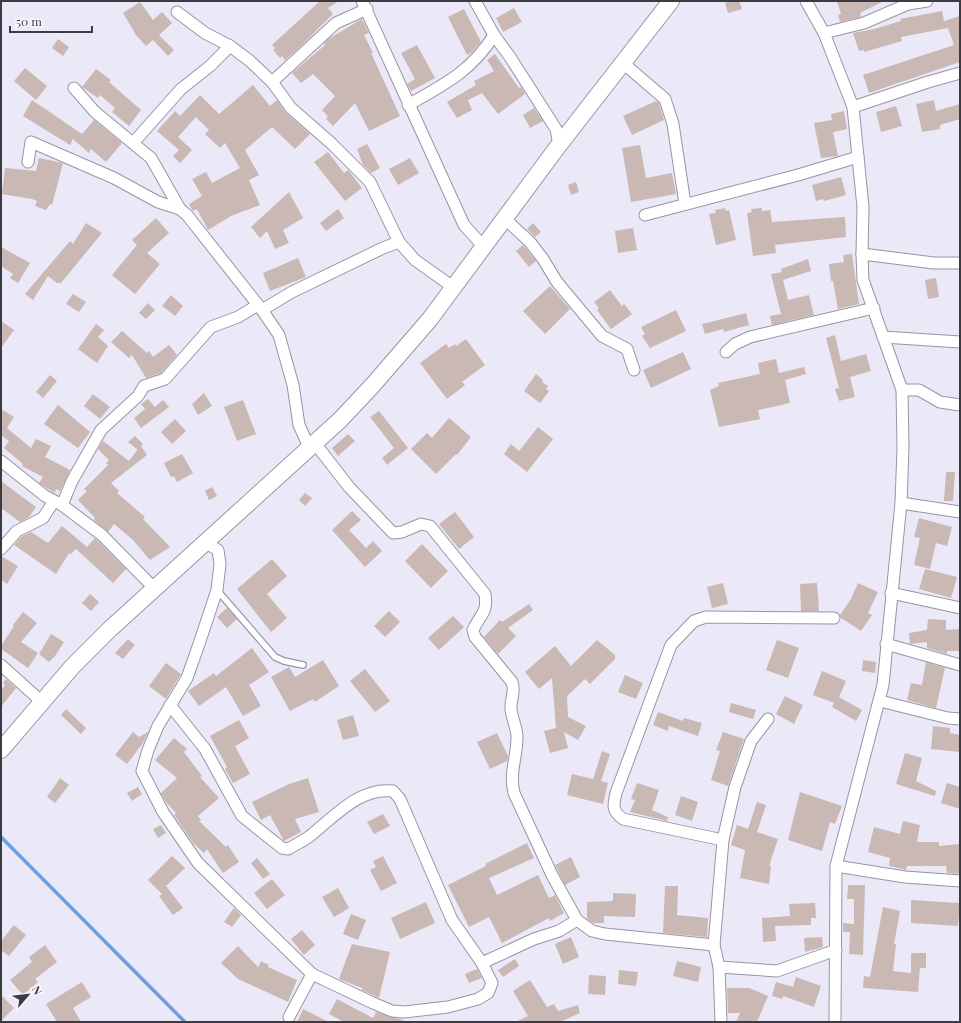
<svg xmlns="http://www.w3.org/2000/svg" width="961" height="1023" viewBox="0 0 961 1023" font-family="'Playfair Display',serif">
<rect width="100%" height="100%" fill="#ebe9f8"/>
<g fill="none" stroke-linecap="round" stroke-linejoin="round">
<path stroke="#6aa0e2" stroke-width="3.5" d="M1 837 185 1022"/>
</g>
<g fill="#c9b8b4">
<path d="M320 1H339L328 8 333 14 301 46 285 60 282 56 280 58 273 50 275 48 272 45Z"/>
<path d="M730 1H739L742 9 728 13 725 3Z"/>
<path d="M837 1H884L860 13 861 17 840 22 838 15 841 14Z"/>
<path d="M140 2 153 20 162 12 172 23 159 35 174 50 168 56 153 40 146 46 136 35 123 13Z"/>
<path d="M514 8 522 22 503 32 496 18Z"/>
<path d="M464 9 481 42 472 52 467 55 448 17Z"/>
<path d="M942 11 944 21 960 16V62L869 93 863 75 954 45 948 28 901 37 902 41 864 52V50L859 51 853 33 874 29 901 21 900 19Z"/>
<path d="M362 19 369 33 364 35 373 53H371L400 116 369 131 355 103 333 126 326 119 328 116 322 110 335 96 313 74 301 83 292 73 325 45 324 43 330 38Z"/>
<path d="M58 39 69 47 63 56 52 48Z"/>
<path d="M417 45 435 78 411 91 407 84 415 79 401 53Z"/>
<path d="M495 54 519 88 521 87 525 94 498 114 482 93 468 100 472 110 457 118 447 102 476 85 474 81 494 71 487 60Z"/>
<path d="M25 68 47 86 36 100 14 81Z"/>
<path d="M96 69 111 80 109 82 141 110 129 126 112 112 115 108 100 95 98 98 82 87Z"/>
<path d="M253 85 270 106 277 100 286 113 310 134 295 149 272 127 245 150 259 175 249 180 260 205 231 216 208 230 197 209 193 211 189 204 202 196 192 179 206 172 212 183 240 168 225 143 220 148 205 134 209 130 196 117 178 137 192 150 180 163 173 156 179 150 157 131 175 111 180 116 200 95 219 114Z"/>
<path d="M32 100 82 134 94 120 122 143 106 162 91 149 89 153 73 139 70 145 23 116Z"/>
<path d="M934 100 936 111 960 104V119L940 125V129L922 132 916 104Z"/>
<path d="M656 101 659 103 664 120 632 135 623 116Z"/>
<path d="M896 106 902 126 881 132 876 112Z"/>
<path d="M534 108 543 121 530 128 523 115Z"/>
<path d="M844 111 847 129 833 132 838 156 821 158 814 123 832 120 831 114Z"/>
<path d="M367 144 380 168 371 173 363 165 357 149Z"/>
<path d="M640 145 646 178 672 173 676 194 631 202 622 148Z"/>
<path d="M328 152 344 173 348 170 362 188 345 201 314 162Z"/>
<path d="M39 158 63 163 52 205 50 204 46 210 35 206 37 201 32 199 2 194 5 168 36 171Z"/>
<path d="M410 158 419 173 398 185 389 169Z"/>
<path d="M841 177 846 195 824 201 823 199 816 201 812 185Z"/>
<path d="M576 182 579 192 571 195 568 185Z"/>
<path d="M289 192 303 218 283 230 289 243 275 249 267 231 260 238 251 227Z"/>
<path d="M725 208 726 211 729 210 736 240 716 245 709 214 716 213 715 210Z"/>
<path d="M762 208V211L770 210 772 222 845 217 846 237 775 245 776 253 753 256 747 213 752 212 751 209Z"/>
<path d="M338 209 344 218 326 231 320 223Z"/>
<path d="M156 218 169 233 147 253 160 264 135 294 112 275 137 245 132 240Z"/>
<path d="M86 223 102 233 61 283H57L48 276 33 300 25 294 70 241 73 244Z"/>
<path d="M533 223 541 232 535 237 527 229Z"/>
<path d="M633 228 637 250 618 253 615 231Z"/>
<path d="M523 245 536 261 529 267 516 251Z"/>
<path d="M1 247 30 263 18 283 10 278 13 274 1 266Z"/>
<path d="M852 254 859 304 838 309 833 281H831L829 264 844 262 843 255Z"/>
<path d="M298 258 306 277 270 291 263 273Z"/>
<path d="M808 259 811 271 783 280 788 300 809 295 814 315 772 325 770 316 781 314 771 274 782 272 781 269Z"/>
<path d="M936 278 939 297 928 299 925 280Z"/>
<path d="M550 286 570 309 545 334 523 311Z"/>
<path d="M610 290 622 306 624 304 632 314 611 329 597 310 599 308 594 302Z"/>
<path d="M73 294 86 302 79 312 66 304Z"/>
<path d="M171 295 183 306 175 316 162 306Z"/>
<path d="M148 303 155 310 146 319 139 313Z"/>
<path d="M676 310 686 331 650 348 642 336 645 334 641 327Z"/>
<path d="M746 313 749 325 724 332 723 329 705 334 702 324Z"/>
<path d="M1 321 14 330 1 348Z"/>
<path d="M96 324 104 330 98 337 108 346 97 363 78 349Z"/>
<path d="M122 331 147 353 149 351 153 357 169 345 177 355 161 373 146 378 132 355 129 358 111 342Z"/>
<path d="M835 335 841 361 866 354 871 371 850 377 855 397 839 401 835 389 839 388 826 338Z"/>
<path d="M466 339 485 365 462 382 465 385 447 399 420 363 446 344 449 348 455 344 456 346Z"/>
<path d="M683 352 691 369 651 388 643 370Z"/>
<path d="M776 359 779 373 804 367 806 374 785 380 790 403 758 410 760 419 719 427 710 390 719 386 718 383 760 374 758 363Z"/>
<path d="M536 374 543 380 542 382 548 386 546 389 549 391 540 403 524 391Z"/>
<path d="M50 375 57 381 43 398 36 392Z"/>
<path d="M204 393 212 406 198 415 192 404Z"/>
<path d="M93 394 110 407 100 419 84 406Z"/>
<path d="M148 399 155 407 163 400 169 407 141 428 134 418 145 409 141 404Z"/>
<path d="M243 400 256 434 237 441 224 407Z"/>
<path d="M58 405 90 432 78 448 44 424Z"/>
<path d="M1 409 14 417 7 428 31 448 36 439 51 446 45 457 70 470 60 491 56 489 55 493 48 489 39 483 43 477 22 466 23 464 4 448 9 441 2 436 1 438Z"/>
<path d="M379 411 408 448 387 465 382 458 394 448 370 417Z"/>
<path d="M449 418 471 437 457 455 456 454 436 474 411 449 427 433 432 438Z"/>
<path d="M175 419 186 431 172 444 161 432Z"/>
<path d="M538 427 553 439 527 472 504 454 511 444 519 451Z"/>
<path d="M348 434 355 441 338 456 332 448Z"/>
<path d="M135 436 143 444 141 446 147 455 111 483 119 491 117 493 145 517 143 519 170 547 150 560 133 540 114 524 108 532 94 520 95 518 78 500 87 491 84 489 108 465 106 463 109 460 98 449 103 441 129 461 139 448 138 450 128 442Z"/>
<path d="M182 454 193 473 177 482 174 476 171 477 164 463Z"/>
<path d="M946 472H955L953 501H944Z"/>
<path d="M1 481 36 507 29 517 20 522 1 508Z"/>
<path d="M212 487 217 496 209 500 205 491Z"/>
<path d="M305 493 312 498 305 506 299 500Z"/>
<path d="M352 511 361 520 349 530 366 548 373 541 382 551 365 567 332 530Z"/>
<path d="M455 512 474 537 459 549 439 524Z"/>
<path d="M919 518 952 527 947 546 936 543 930 569 914 565 920 538 914 537Z"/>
<path d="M62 526 87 547 95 538 126 569 113 583 76 549 71 554 69 553 56 574 14 545 21 537 31 532 48 543Z"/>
<path d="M422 544 448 571 431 588 405 561Z"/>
<path d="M1 556 18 566 7 584 1 580Z"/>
<path d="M272 559 287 576 267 594 287 618 271 632 237 589Z"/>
<path d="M925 569 957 577 951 598 919 589Z"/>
<path d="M723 583 728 604 712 608 707 587Z"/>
<path d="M817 583 819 611H801L800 584Z"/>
<path d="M858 583 878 592 868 613 872 615 861 631 841 618 840 615 851 599Z"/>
<path d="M90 594 99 602 91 611 82 603Z"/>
<path d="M529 604 533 610 508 628 516 636 498 654 484 637 500 620 502 622Z"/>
<path d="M227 608 237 619 227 628 217 617Z"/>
<path d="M389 611 400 622 385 637 374 626Z"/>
<path d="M23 612 37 623 21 642 38 653 28 668 1 649V646L14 626 13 625Z"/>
<path d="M453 616 464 627 439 650 428 638Z"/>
<path d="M928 619 946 620V630L960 629V651H947V654L927 648V642L910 644 909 633 927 630Z"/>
<path d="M51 634 64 642 55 656 49 662 39 654Z"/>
<path d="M128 639 135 645 123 659 115 653Z"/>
<path d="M597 640 615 655V659L590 684 585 679 567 696 568 717 586 726 578 740 564 732 568 748 550 753 544 731 556 728 552 678 539 689 525 672 555 646 571 666Z"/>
<path d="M777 640 799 648 788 678 766 670Z"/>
<path d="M252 648 269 672 249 685 261 706 243 716 226 687 199 706 188 691 214 673 216 676Z"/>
<path d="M323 660 339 686 315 702 313 699 290 711 271 677 289 667 295 677Z"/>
<path d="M863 660 876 662 875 673 862 671Z"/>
<path d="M926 662 945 668 936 708 907 700 911 683 922 685Z"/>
<path d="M166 663 181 674 166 699 149 686Z"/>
<path d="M365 669 390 701 375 712 350 681Z"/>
<path d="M822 671 846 681 839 697 862 710 856 721 832 707 834 703 813 695Z"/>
<path d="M625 675 643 683 636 699 618 692Z"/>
<path d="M6 679 16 688 1 707V691L5 685 3 683Z"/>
<path d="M785 696 803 705 794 724 776 714Z"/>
<path d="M731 703 756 710 753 719 729 712Z"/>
<path d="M66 709 86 728 81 734 61 715Z"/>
<path d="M658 712 683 721 684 718 702 723 698 736 669 726 668 731 653 725Z"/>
<path d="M353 715 359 736 343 740 337 720Z"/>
<path d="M239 720 249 738 235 746 250 774 233 783 225 769 227 767 210 736Z"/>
<path d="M933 726 950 728V733L960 735V752L931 749Z"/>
<path d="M133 732 139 737 148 732 143 743 127 764 115 755Z"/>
<path d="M723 732 744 739 728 786 711 780 720 751 716 750Z"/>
<path d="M497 733 508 756 507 761 490 769 477 742Z"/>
<path d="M174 738 187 749 184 752 202 776 200 777 219 798 198 816 201 820 199 821 226 847 228 845 239 862 223 873 207 849 204 853 193 843 174 815 176 813 166 802 161 793 177 778 155 760Z"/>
<path d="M602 751 610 754 601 781 608 783 603 804 567 795 572 774 593 779Z"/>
<path d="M905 753 922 758 916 781 936 791 935 796 896 784Z"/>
<path d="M60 778 69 785 55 803 47 797Z"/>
<path d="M308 778 319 812 295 819 301 832 284 841 270 815 261 820 252 802 289 784Z"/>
<path d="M637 783 659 790 652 810 668 817 667 821 630 812 635 800 631 799Z"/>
<path d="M947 783 960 787V809L941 803Z"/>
<path d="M138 787 142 794 132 801 127 793Z"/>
<path d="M800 792 842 806 835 824 830 822 822 851 788 840Z"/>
<path d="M681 796 698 802 692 821 675 815Z"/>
<path d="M757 802 766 805 757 832 778 839 769 866H771L769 884 740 878 745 850 731 845 737 825 748 829Z"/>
<path d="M383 814 390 826 374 834 367 822Z"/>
<path d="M903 821 920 825 917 842H939V846L960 844V874L947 873 946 866H907L906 870 902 869 889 866 890 858 868 852 874 827 900 834Z"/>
<path d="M161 825 166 833 158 838 153 829Z"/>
<path d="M527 843 534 858 489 878 497 895 538 875 549 898 555 895 564 913 550 921 549 918 502 943 489 917 469 927 448 885 486 866 485 864Z"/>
<path d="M172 856 185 868 166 886 183 908 173 915 159 896 162 894 148 880Z"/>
<path d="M383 856 397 883 381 891 370 870 376 867 373 861Z"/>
<path d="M571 857 580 877 565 885 555 865Z"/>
<path d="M257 858 270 874 263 879 251 863Z"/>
<path d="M272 879 285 895 267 909 254 893Z"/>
<path d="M848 885H865L863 955 849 954 850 932H843V923L854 924V899H847Z"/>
<path d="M665 886H678L677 915 708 918 707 937 663 933Z"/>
<path d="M338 888 349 908 334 917 322 897Z"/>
<path d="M613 893 636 894 635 917 604 916V923H593L587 919V902L613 901Z"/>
<path d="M911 900 960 903 958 926 911 923Z"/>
<path d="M426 902 435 923 400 939 391 918Z"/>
<path d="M815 903 816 918H811V925L775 926 776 941 763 942 762 918 790 916 789 904Z"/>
<path d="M883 907 900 911 894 944H896L893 971 911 973V953H926V968H920L918 992 863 988 864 976 870 977Z"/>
<path d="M234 908 241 915 232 927 224 922Z"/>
<path d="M351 914 366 920 358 940 343 934Z"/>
<path d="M14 925 26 935 9 956 1 950V941Z"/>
<path d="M302 930 315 945 304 955 291 939Z"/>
<path d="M571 937 579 957 563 964 555 944Z"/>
<path d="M822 937 823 947 805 952 804 938Z"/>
<path d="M352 944 390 952 379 998 362 990V988L339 979Z"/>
<path d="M45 945 57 962 35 979 38 982 23 995 10 980 32 962 29 957Z"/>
<path d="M238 946 258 967 261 961 269 965 268 967 297 980 288 1002 238 979 221 963Z"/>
<path d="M515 959 519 966 503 977 498 970Z"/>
<path d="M677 961 701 967 698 982 673 976Z"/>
<path d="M477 969 482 978 469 983 465 974Z"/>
<path d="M619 970 638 972 636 986 618 984Z"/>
<path d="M589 975 606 976 605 995 588 994Z"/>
<path d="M796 977 821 986 814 1007 783 996 782 999 772 996 776 982 793 987Z"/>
<path d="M530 980 547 1007 554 1004 558 1011 578 1005 580 1013 560 1022H515L528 1016 513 991Z"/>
<path d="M82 982 91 997 73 1008 81 1022H57L46 1004Z"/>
<path d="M727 988H749L768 996 757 1022H736L740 1013H728Z"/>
<path d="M1 995 14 1008 1 1021Z"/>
<path d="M337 999 373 1018 376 1012 403 1020 402 1022H344L329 1014Z"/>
<path d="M303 1009 329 1022H297Z"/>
</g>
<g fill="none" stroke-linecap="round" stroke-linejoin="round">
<defs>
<path id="service" d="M217 590 275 657 284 661 303 665"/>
<g id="minor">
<path d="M362 1 464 225 483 246"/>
<path d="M475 1 494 35 510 57 556 129 559 145"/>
<path d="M806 1 824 33 853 107 863 207 862 254 863 280 902 390 903 448 901 503 883 685 836 866 835 1022"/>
<path d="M177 12 205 33 230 46"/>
<path d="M824 33 864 23 908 4 927 1"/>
<path d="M623 63 665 99 673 124 685 204"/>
<path d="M272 82 336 23 367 9"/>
<path d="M74 88 95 112 151 158 180 209 187 215 262 310 279 335 293 385 299 425 309 447"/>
<path d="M408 105C443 85 472 71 494 35"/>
<path d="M853 107 928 82 960 73"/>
<path d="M133 143 181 89 210 66 230 46 250 61 272 82 291 108 332 144 370 182 399 242"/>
<path d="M28 162 31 142 114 178 158 202 180 209"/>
<path d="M645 215 798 175 858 157"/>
<path d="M505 219 530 242 543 259 557 282 602 336 627 349 634 370"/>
<path d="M862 254 934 263H960"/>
<path d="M262 310 292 292 383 248 399 242 415 260 453 287"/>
<path d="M883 337 960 342"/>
<path d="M726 352 735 344 750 337 874 308"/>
<path d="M902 390H919L940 402 960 405"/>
<path d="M314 442 349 487 393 533 402 532 421 524 430 526 485 594C488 614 480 614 473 630L475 637 512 682C516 693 510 698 511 709 512 719 517 728 517 737 517 758 509 772 514 793L552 875 577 920 592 931 605 934 714 945"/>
<path d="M1 461 45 496 62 505 102 535 155 589"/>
<path d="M901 503 960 512"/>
<path d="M62 505 72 481 101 430 138 396 144 386 165 379 211 327 238 317 258 305"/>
<path d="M206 543 218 550 220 564 217 590 199 644 187 678 158 726 148 750 142 771 163 812 198 863 312 974 373 1003 392 1011 404 1012 448 1007 478 999 488 993 492 983 482 963"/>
<path d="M1 549 17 531 43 518 54 501"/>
<path d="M891 593 960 608"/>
<path d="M886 644 960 665"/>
<path d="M1 665 42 702"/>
<path d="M880 701 948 718 960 719"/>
<path d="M170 705 205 749 242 816 282 848 288 849C295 845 303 841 310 836 334 817 359 787 393 791L400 799 452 920 482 963 534 939 559 931 577 920"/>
<path d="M723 840 623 819C612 811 613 806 616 793L671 645 694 621 706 617 834 618"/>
<path d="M836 866 905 877 960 881"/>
<path d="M719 967 777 971 836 950"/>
<path d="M289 1017 312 974"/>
<path d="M721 1022 719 967 714 945 723 840 735 787 751 741 768 719"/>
</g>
<path id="secondary" d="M1 750 72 667 110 629 340 420 372 386 430 319 559 145 671 1"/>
</defs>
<use href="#service" stroke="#9795a3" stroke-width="8"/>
<use href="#minor" stroke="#9795a3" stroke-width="13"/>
<use href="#secondary" stroke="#9795a3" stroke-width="18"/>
<use href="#service" stroke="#fff" stroke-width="5.5"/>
<use href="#minor" stroke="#fff" stroke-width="11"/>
<use href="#secondary" stroke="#fff" stroke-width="16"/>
</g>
<rect width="961" height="1023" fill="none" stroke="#3c3b41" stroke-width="4"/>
<g transform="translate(28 995) rotate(62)" stroke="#f8f8fe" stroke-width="3" paint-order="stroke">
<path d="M0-3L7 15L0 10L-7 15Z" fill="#3c3b41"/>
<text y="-6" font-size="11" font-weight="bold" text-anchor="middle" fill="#3c3b41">N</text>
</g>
<path d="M10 26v6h82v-6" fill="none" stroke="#3c3b41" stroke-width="2"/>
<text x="16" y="26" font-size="12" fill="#3c3b41" stroke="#f8f8fe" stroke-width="3" paint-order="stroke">50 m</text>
</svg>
